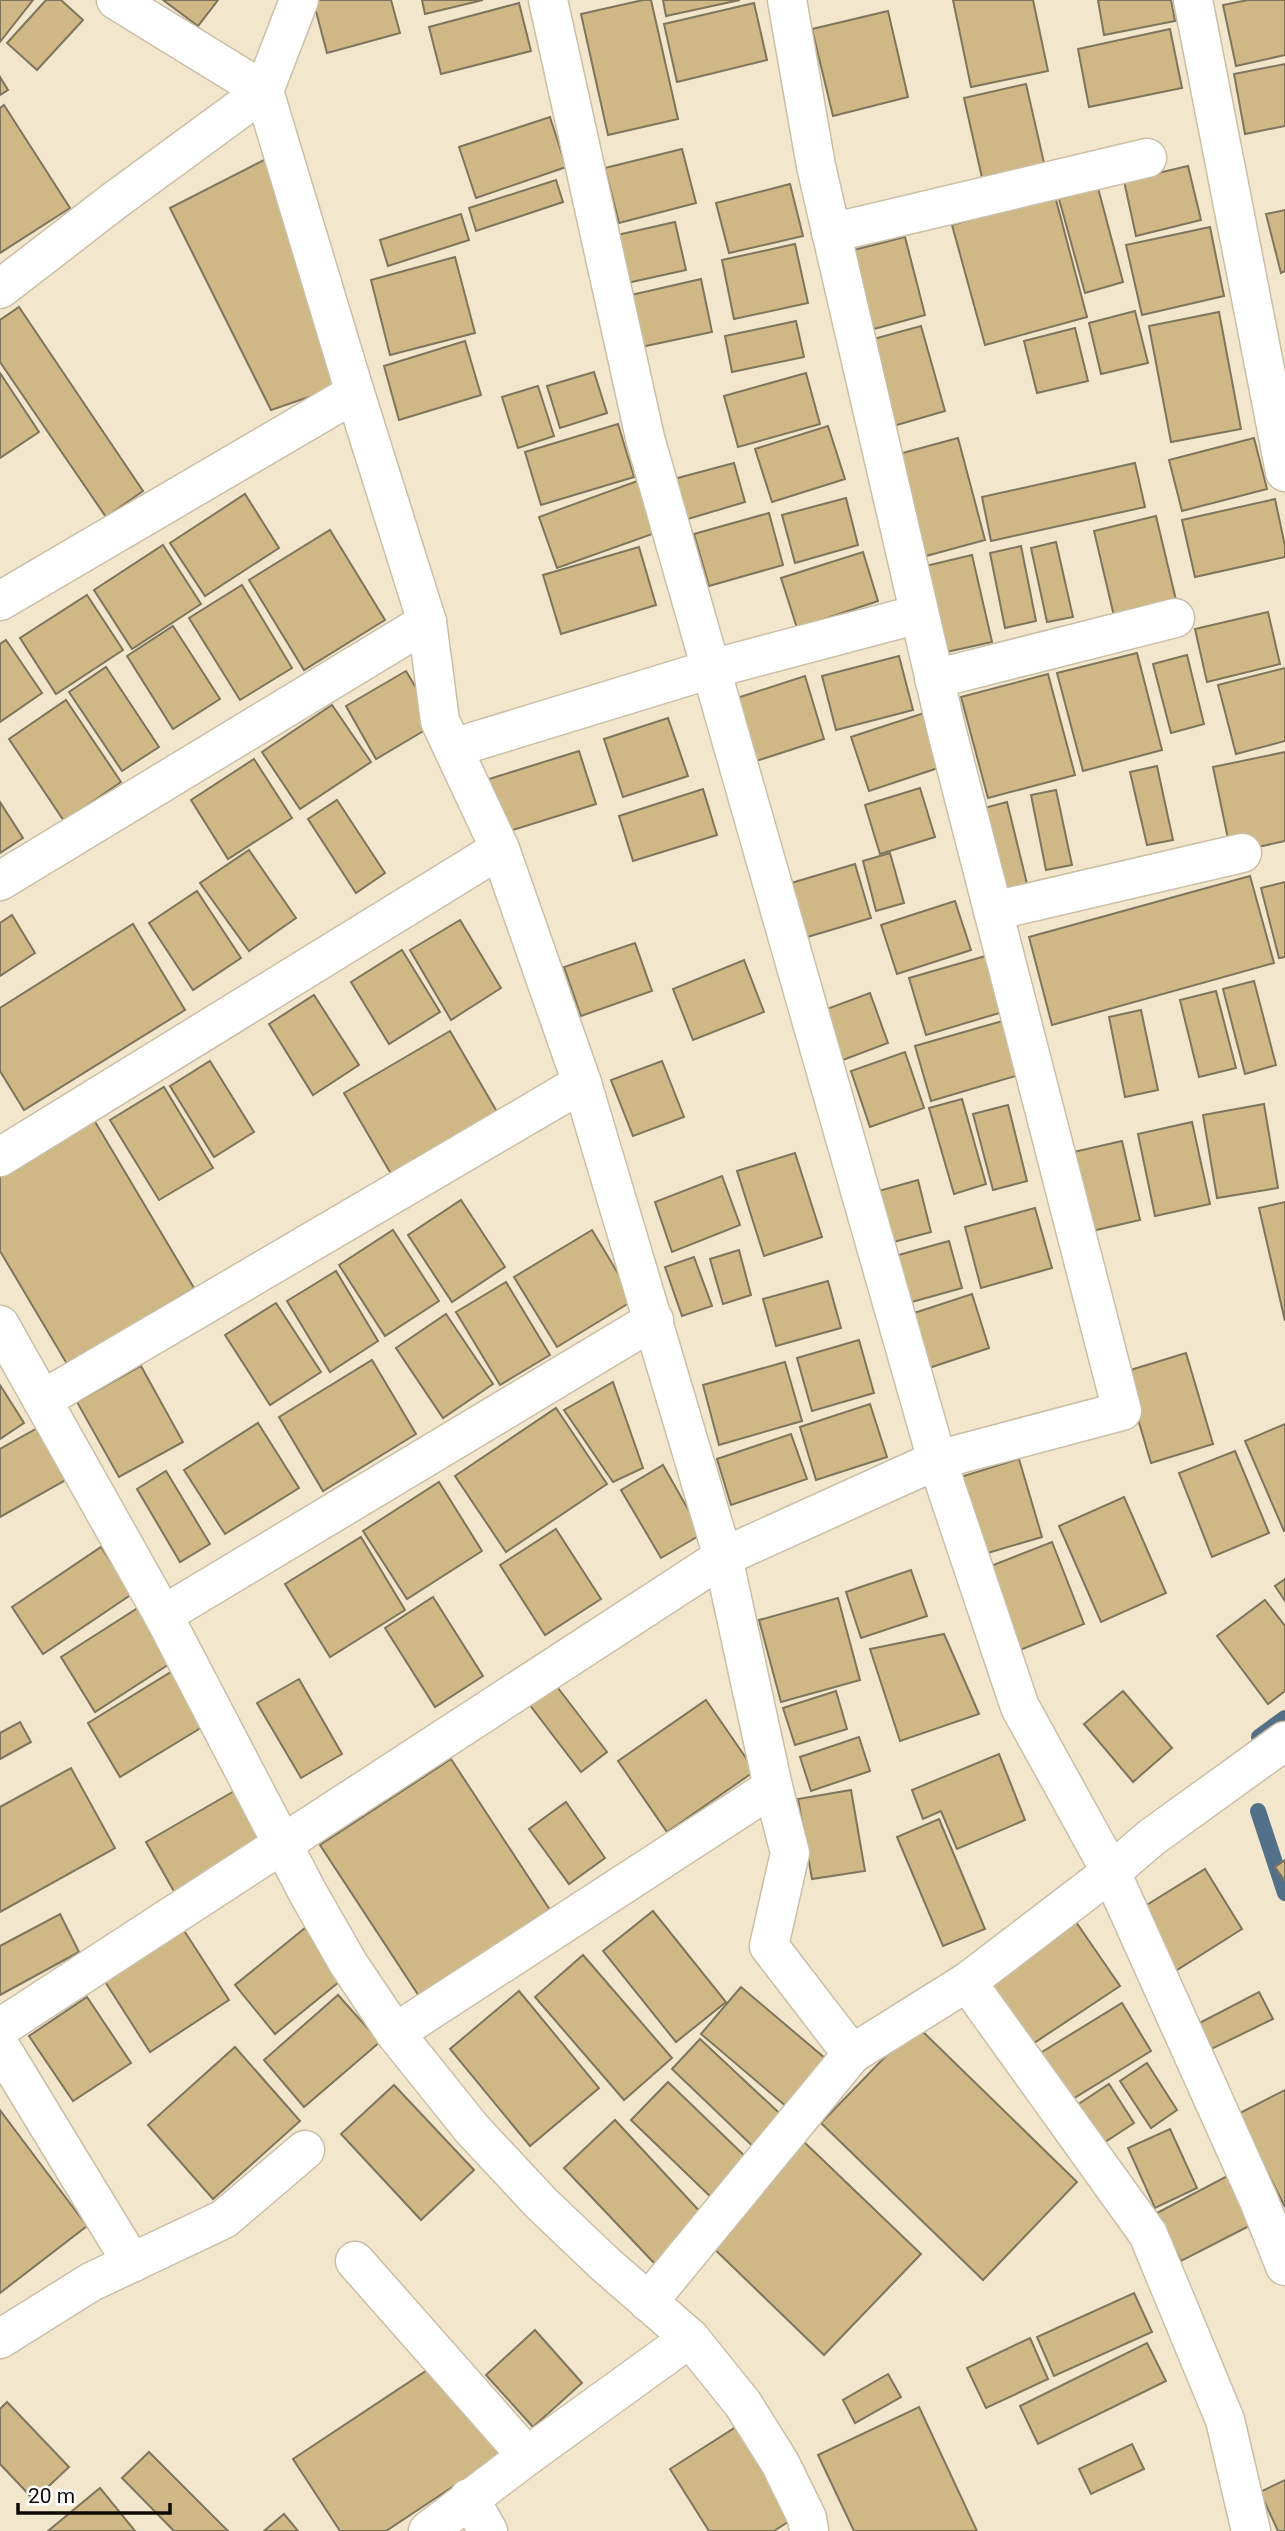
<svg xmlns="http://www.w3.org/2000/svg" width="1285" height="2531" viewBox="0 0 1285 2531" font-family="Roboto,sans-serif">
<rect width="100%" height="100%" fill="#f2e7cc"/>
<g fill="none" stroke-linecap="round" stroke-linejoin="round">
<g stroke="#527088" stroke-width="16">
<path d="M1259 1737 1285 1718"/>
<path d="M1258 1811 1285 1893"/>
</g>
</g>
<g fill="#cfb885" stroke="#7f755d" stroke-width="2">
<path d="M0 0H33L0 42Z"/>
<path d="M46 0H61L83 20 37 70 7 43Z"/>
<path d="M163 0H218L198 26Z"/>
<path d="M313 0H391L400 33 327 53Z"/>
<path d="M422 0H483L425 14Z"/>
<path d="M643 0H651L678 119 608 135 581 14Z"/>
<path d="M663 0H740L666 16Z"/>
<path d="M953 0H1033L1048 71 971 87Z"/>
<path d="M1098 0H1171L1175 21 1104 35Z"/>
<path d="M1248 0H1285V55L1236 66 1223 5Z"/>
<path d="M519 3 531 51 441 74 429 27Z"/>
<path d="M754 3 767 60 677 82 664 24Z"/>
<path d="M888 11 908 97 833 116 812 29Z"/>
<path d="M1170 29 1182 88 1089 107 1078 49Z"/>
<path d="M1285 64V126L1245 134 1234 74Z"/>
<path d="M0 77 8 90 0 95Z"/>
<path d="M1026 84 1047 176 985 191 964 98Z"/>
<path d="M4 105 70 208 0 253V108Z"/>
<path d="M550 117 566 167 476 198 459 147Z"/>
<path d="M682 149 696 203 619 223 605 168Z"/>
<path d="M274 155 341 386 271 410 170 208Z"/>
<path d="M1188 166 1201 220 1136 236 1124 181Z"/>
<path d="M556 180 563 202 476 231 469 208Z"/>
<path d="M790 184 803 236 729 253 716 203Z"/>
<path d="M1098 188 1123 282 1085 293 1059 199Z"/>
<path d="M1055 196 1087 317 985 345 952 225Z"/>
<path d="M1285 210V271L1281 273 1266 214Z"/>
<path d="M461 214 469 240 388 266 380 240Z"/>
<path d="M675 222 686 270 627 283 617 235Z"/>
<path d="M1210 227 1224 296 1142 315 1126 245Z"/>
<path d="M905 237 925 315 863 332 842 253Z"/>
<path d="M795 244 808 303 734 319 722 260Z"/>
<path d="M455 257 475 333 390 355 371 280Z"/>
<path d="M701 279 712 332 641 347 631 295Z"/>
<path d="M19 307 143 491 106 517 0 362V320Z"/>
<path d="M1135 311 1148 363 1101 374 1089 323Z"/>
<path d="M1219 312 1241 429 1171 442 1149 326Z"/>
<path d="M796 321 804 357 732 372 725 336Z"/>
<path d="M921 326 945 411 883 429 859 343Z"/>
<path d="M1075 328 1088 381 1037 393 1024 341Z"/>
<path d="M465 341 481 395 399 420 384 366Z"/>
<path d="M594 372 607 413 560 428 547 386Z"/>
<path d="M0 373 39 432 0 458Z"/>
<path d="M806 373 820 424 738 447 724 396Z"/>
<path d="M538 386 554 436 518 448 502 397Z"/>
<path d="M618 424 634 477 541 505 525 452Z"/>
<path d="M828 426 845 479 772 502 755 449Z"/>
<path d="M958 438 985 540 915 559 888 457Z"/>
<path d="M1254 438 1267 489 1182 511 1169 460Z"/>
<path d="M734 463 745 502 681 521 670 480Z"/>
<path d="M1135 463 1145 507 991 541 982 497Z"/>
<path d="M640 480 658 532 557 568 539 517Z"/>
<path d="M245 494 279 548 205 596 170 543Z"/>
<path d="M846 498 858 545 795 563 782 515Z"/>
<path d="M1275 499 1285 546V557L1195 577 1182 520Z"/>
<path d="M769 513 783 565 709 586 694 534Z"/>
<path d="M1156 516 1176 600 1114 616 1094 531Z"/>
<path d="M330 530 385 620 304 670 249 580Z"/>
<path d="M1056 542 1073 617 1047 622 1031 548Z"/>
<path d="M163 545 201 604 132 649 94 590Z"/>
<path d="M1021 546 1036 621 1005 628 990 553Z"/>
<path d="M639 547 656 605 561 634 543 575Z"/>
<path d="M863 552 878 601 797 628 781 578Z"/>
<path d="M972 555 992 642 937 654 917 568Z"/>
<path d="M242 585 292 668 240 700 189 618Z"/>
<path d="M87 595 123 650 56 694 20 638Z"/>
<path d="M1268 612 1280 664 1207 682 1195 629Z"/>
<path d="M173 626 220 699 173 729 127 656Z"/>
<path d="M6 640 42 693 0 722V644Z"/>
<path d="M1137 653 1162 750 1083 771 1057 673Z"/>
<path d="M1187 655 1204 724 1171 733 1153 664Z"/>
<path d="M899 656 913 710 836 730 822 676Z"/>
<path d="M106 667 159 747 122 771 69 692Z"/>
<path d="M1285 668V741L1236 754 1218 685Z"/>
<path d="M406 671 437 723 376 759 346 706Z"/>
<path d="M1048 674 1075 775 988 798 961 697Z"/>
<path d="M805 676 824 739 750 763 731 700Z"/>
<path d="M66 700 121 782 64 821 9 739Z"/>
<path d="M332 705 371 762 300 809 262 752Z"/>
<path d="M924 713 941 767 869 791 851 737Z"/>
<path d="M668 718 688 776 623 797 604 739Z"/>
<path d="M579 751 596 804 503 833 486 780Z"/>
<path d="M1285 752V841L1231 853 1213 767Z"/>
<path d="M254 759 292 818 228 859 191 800Z"/>
<path d="M1157 766 1173 840 1147 845 1130 772Z"/>
<path d="M920 788 935 837 880 854 865 805Z"/>
<path d="M703 789 717 835 633 861 619 816Z"/>
<path d="M1056 790 1072 865 1046 870 1031 795Z"/>
<path d="M337 800 385 873 356 893 308 819Z"/>
<path d="M0 802 23 838 0 853Z"/>
<path d="M1007 802 1029 892 996 900 973 811Z"/>
<path d="M249 850 296 918 249 951 200 883Z"/>
<path d="M890 853 904 903 876 911 863 861Z"/>
<path d="M855 864 871 918 794 941 778 887Z"/>
<path d="M1250 876 1274 963 1052 1025 1029 937Z"/>
<path d="M1285 882V957L1279 958 1261 888Z"/>
<path d="M197 891 241 958 193 990 149 923Z"/>
<path d="M955 901 971 950 897 974 881 925Z"/>
<path d="M12 915 35 953 0 976V923Z"/>
<path d="M460 920 501 988 451 1020 410 950Z"/>
<path d="M133 924 185 1010 24 1110 0 1071V1008Z"/>
<path d="M635 943 652 991 581 1016 564 967Z"/>
<path d="M402 950 440 1012 389 1044 351 982Z"/>
<path d="M989 955 1006 1011 926 1035 909 978Z"/>
<path d="M744 960 764 1012 693 1040 673 989Z"/>
<path d="M1254 981 1276 1065 1245 1074 1223 989Z"/>
<path d="M1216 991 1236 1068 1199 1077 1180 1000Z"/>
<path d="M870 993 888 1043 835 1063 816 1013Z"/>
<path d="M314 995 359 1065 313 1095 269 1024Z"/>
<path d="M1141 1010 1158 1090 1125 1097 1109 1017Z"/>
<path d="M1006 1020 1022 1074 931 1101 915 1046Z"/>
<path d="M450 1031 500 1117 394 1179 344 1093Z"/>
<path d="M905 1052 924 1108 870 1127 851 1071Z"/>
<path d="M210 1061 254 1132 214 1157 170 1086Z"/>
<path d="M662 1061 684 1117 633 1136 611 1080Z"/>
<path d="M164 1087 213 1168 159 1200 110 1120Z"/>
<path d="M962 1099 986 1184 954 1194 929 1108Z"/>
<path d="M1264 1104 1278 1188 1217 1198 1203 1115Z"/>
<path d="M1008 1105 1027 1181 993 1190 973 1114Z"/>
<path d="M94 1120 194 1288 67 1364 0 1251V1176Z"/>
<path d="M1192 1122 1210 1204 1155 1216 1138 1134Z"/>
<path d="M1122 1141 1140 1220 1083 1233 1065 1154Z"/>
<path d="M795 1153 822 1237 764 1256 737 1171Z"/>
<path d="M722 1176 740 1225 672 1252 655 1202Z"/>
<path d="M918 1180 931 1232 882 1245 868 1194Z"/>
<path d="M461 1200 505 1267 452 1302 408 1235Z"/>
<path d="M1285 1202V1321L1259 1208Z"/>
<path d="M1035 1208 1052 1268 981 1288 965 1227Z"/>
<path d="M393 1230 439 1301 385 1336 339 1265Z"/>
<path d="M592 1230 634 1300 557 1347 514 1277Z"/>
<path d="M949 1241 962 1288 908 1303 895 1256Z"/>
<path d="M739 1250 751 1295 723 1304 710 1259Z"/>
<path d="M694 1257 712 1306 682 1316 665 1267Z"/>
<path d="M336 1271 378 1341 330 1372 287 1301Z"/>
<path d="M828 1281 841 1328 776 1346 763 1299Z"/>
<path d="M506 1282 550 1355 500 1385 456 1312Z"/>
<path d="M972 1294 989 1348 917 1372 899 1318Z"/>
<path d="M276 1303 321 1372 270 1405 225 1335Z"/>
<path d="M446 1314 493 1384 443 1418 396 1348Z"/>
<path d="M859 1340 874 1393 812 1411 797 1358Z"/>
<path d="M1186 1353 1213 1444 1151 1463 1124 1372Z"/>
<path d="M372 1360 416 1434 323 1491 279 1417Z"/>
<path d="M785 1362 802 1421 719 1445 703 1385Z"/>
<path d="M141 1366 183 1442 119 1477 77 1402Z"/>
<path d="M613 1382 643 1468 613 1482 564 1410Z"/>
<path d="M0 1385 24 1423 0 1439Z"/>
<path d="M870 1404 887 1457 816 1480 800 1427Z"/>
<path d="M556 1408 607 1484 506 1552 455 1476Z"/>
<path d="M258 1423 299 1488 225 1534 184 1470Z"/>
<path d="M1285 1424V1531H1284L1245 1441Z"/>
<path d="M41 1426 69 1478 0 1517V1449Z"/>
<path d="M791 1434 807 1479 731 1505 717 1459Z"/>
<path d="M1235 1451 1269 1533 1212 1557 1179 1473Z"/>
<path d="M1019 1459 1042 1537 974 1557 951 1480Z"/>
<path d="M663 1465 702 1534 661 1558 621 1490Z"/>
<path d="M166 1471 210 1544 180 1562 137 1489Z"/>
<path d="M439 1482 482 1551 407 1599 363 1531Z"/>
<path d="M1124 1497 1166 1593 1101 1622 1059 1526Z"/>
<path d="M556 1529 601 1599 545 1635 500 1565Z"/>
<path d="M361 1537 405 1610 330 1657 285 1584Z"/>
<path d="M1052 1542 1084 1624 1015 1652 983 1569Z"/>
<path d="M101 1547 132 1594 43 1654 12 1607Z"/>
<path d="M911 1570 927 1616 861 1638 846 1592Z"/>
<path d="M1285 1579V1601L1275 1586Z"/>
<path d="M433 1597 483 1676 435 1707 385 1628Z"/>
<path d="M838 1598 860 1680 781 1702 759 1620Z"/>
<path d="M1265 1600 1285 1626V1691L1268 1704 1217 1636Z"/>
<path d="M141 1606 174 1661 95 1712 61 1657Z"/>
<path d="M944 1634 979 1714 900 1741 870 1649Z"/>
<path d="M171 1672 204 1726 120 1777 88 1723Z"/>
<path d="M299 1679 342 1754 301 1778 257 1703Z"/>
<path d="M555 1684 607 1752 581 1772 529 1704Z"/>
<path d="M836 1691 847 1729 795 1745 783 1708Z"/>
<path d="M1123 1691 1172 1748 1133 1782 1084 1724Z"/>
<path d="M706 1700 755 1771 667 1832 618 1761Z"/>
<path d="M20 1722 31 1742 0 1759V1733Z"/>
<path d="M859 1737 870 1771 811 1791 800 1757Z"/>
<path d="M999 1754 1025 1820 957 1849 941 1811 923 1819 912 1790Z"/>
<path d="M451 1759 550 1910 419 1996 320 1845Z"/>
<path d="M71 1768 115 1848 0 1912V1807Z"/>
<path d="M236 1790 265 1840 175 1893 146 1842Z"/>
<path d="M851 1790 865 1871 812 1879 798 1799Z"/>
<path d="M566 1802 605 1858 569 1884 529 1829Z"/>
<path d="M939 1819 985 1929 943 1946 897 1837Z"/>
<path d="M1285 1860V1881L1275 1867Z"/>
<path d="M1205 1869 1242 1929 1169 1975 1132 1914Z"/>
<path d="M653 1911 726 2002 676 2042 603 1951Z"/>
<path d="M60 1914 79 1952 0 1995V1946Z"/>
<path d="M1076 1922 1120 1986 1022 2051 979 1988Z"/>
<path d="M305 1928 345 1977 275 2034 235 1985Z"/>
<path d="M183 1929 229 2000 150 2052 104 1980Z"/>
<path d="M583 1955 672 2058 624 2100 535 1997Z"/>
<path d="M741 1987 826 2059 787 2107 701 2034Z"/>
<path d="M519 1991 599 2088 530 2146 450 2049Z"/>
<path d="M1259 1992 1273 2019 1201 2054 1188 2029Z"/>
<path d="M338 1995 380 2042 304 2107 264 2060Z"/>
<path d="M87 1997 131 2063 73 2101 29 2036Z"/>
<path d="M1122 2003 1151 2051 1066 2103 1037 2055Z"/>
<path d="M916 2025 1077 2182 983 2280 821 2123Z"/>
<path d="M700 2039 791 2124 762 2155 672 2069Z"/>
<path d="M235 2047 300 2121 213 2199 148 2125Z"/>
<path d="M1147 2063 1177 2110 1151 2128 1120 2081Z"/>
<path d="M668 2082 751 2162 714 2200 631 2120Z"/>
<path d="M1109 2084 1134 2123 1102 2144 1077 2105Z"/>
<path d="M394 2085 474 2170 421 2220 341 2134Z"/>
<path d="M1285 2090V2207L1238 2114Z"/>
<path d="M0 2110 87 2226 0 2293Z"/>
<path d="M615 2120 705 2217 655 2264 564 2168Z"/>
<path d="M1170 2129 1197 2188 1155 2208 1128 2148Z"/>
<path d="M802 2140 921 2254 824 2355 704 2239Z"/>
<path d="M1231 2174 1255 2223 1181 2261 1157 2213Z"/>
<path d="M1134 2293 1152 2332 1054 2376 1037 2337Z"/>
<path d="M535 2330 582 2383 533 2427 486 2375Z"/>
<path d="M1030 2338 1048 2379 986 2408 967 2368Z"/>
<path d="M1147 2343 1166 2381 1038 2444 1020 2406Z"/>
<path d="M441 2361 502 2454 386 2531H340L293 2459Z"/>
<path d="M888 2374 901 2397 855 2423 843 2400Z"/>
<path d="M7 2402 69 2467 34 2500 0 2464V2409Z"/>
<path d="M919 2407 977 2531H854L818 2455Z"/>
<path d="M736 2427 794 2518 774 2531H709L670 2469Z"/>
<path d="M1132 2444 1144 2469 1091 2494 1079 2469Z"/>
<path d="M149 2452 228 2531H174L122 2478Z"/>
<path d="M1285 2480V2531H1278L1260 2492Z"/>
<path d="M100 2488 135 2531H48Z"/>
<path d="M284 2514 298 2531H264Z"/>
</g>
<g fill="none" stroke-linecap="round" stroke-linejoin="round">
<defs>
<g id="minor">
<path d="M299 0 264 91 355 393 427 622 440 721 500 849 582 1083 723 1557 773 1787 790 1853 769 1946 852 2054 648 2302"/>
<path d="M548 0 645 438 937 1460 1020 1707 1111 1872 967 1982 852 2054"/>
<path d="M1193 0 1285 472"/>
<path d="M831 233 1147 158"/>
<path d="M0 289 114 201 264 91 116 0"/>
<path d="M0 601 355 393"/>
<path d="M934 679 1175 618"/>
<path d="M453 748 711 669 919 614"/>
<path d="M0 881 427 622"/>
<path d="M993 911 1242 853"/>
<path d="M0 1157 500 849"/>
<path d="M42 1400 582 1083"/>
<path d="M163 1615 654 1320"/>
<path d="M1285 1741 1152 1837 1111 1872 1259 2201 1285 2266"/>
<path d="M967 1982 1148 2234 1225 2420 1251 2531"/>
<path d="M0 2028 723 1557 937 1460 1122 1411 946 728 816 166 787 0"/>
<path d="M395 2033 773 1787"/>
<path d="M0 2046 132 2263"/>
<path d="M355 2261 527 2456"/>
<path d="M0 2339 91 2282 224 2219 305 2150"/>
<path d="M469 2498 488 2531"/>
<path d="M428 2531 527 2456 690 2338"/>
</g>
<path id="tertiary" d="M0 1325 163 1615 308 1893 348 1963 395 2033 472 2129 541 2203 604 2263 690 2338 743 2404 780 2463 807 2518 809 2531"/>
</defs>
<use href="#minor" stroke="#cabfa5" stroke-width="41"/>
<use href="#tertiary" stroke="#cabfa5" stroke-width="41"/>
<use href="#minor" stroke="#fff" stroke-width="38"/>
<use href="#tertiary" stroke="#fff" stroke-width="38"/>
</g>
<path d="M18 2503v10h152v-10" fill="none" stroke="#0f0b04" stroke-width="3.5"/>
<text x="28" y="2503" font-size="21" fill="#0f0b04" stroke="#ffffff" stroke-width="5" paint-order="stroke">20 m</text>
</svg>
